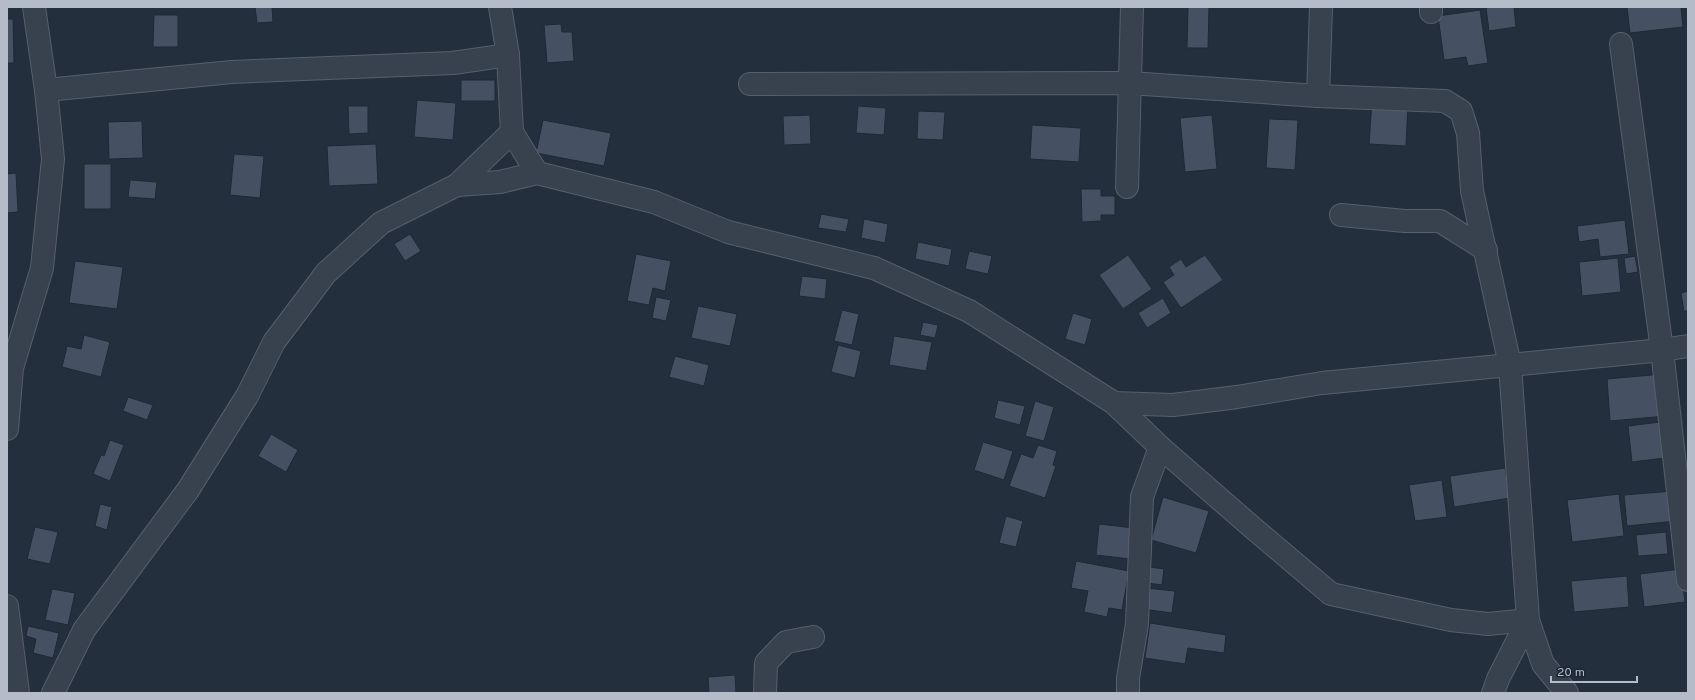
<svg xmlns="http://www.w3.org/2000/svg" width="1695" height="700" viewBox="0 0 1695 700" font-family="Overpass,sans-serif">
<rect width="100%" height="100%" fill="#242f3e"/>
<g fill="#455162" stroke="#1f2835">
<path d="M255 7H272L273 22 257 23Z"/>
<path d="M1188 7H1209L1208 48H1187Z"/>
<path d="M1492 7H1514L1516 27 1489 31 1486 8Z"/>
<path d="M1627 7H1681L1683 27 1630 33Z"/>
<path d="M1480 10 1488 63 1468 66 1466 57 1444 60 1438 16Z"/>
<path d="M154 15H178V47H153Z"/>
<path d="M7 19H13L14 63H7Z"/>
<path d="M561 24 562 32H572L574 61 547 63 544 25Z"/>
<rect x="461" y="80" width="34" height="21"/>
<path d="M417 100 456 103 453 140 414 137Z"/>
<path d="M1372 101 1408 103 1406 146 1369 144Z"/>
<path d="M348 106H368V133L349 134Z"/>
<path d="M858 106 886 108 884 135 856 133Z"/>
<path d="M918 111 945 112 943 140 917 139Z"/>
<path d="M810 115 811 144 784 145 783 116Z"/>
<path d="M1212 115 1217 169 1185 172 1180 118Z"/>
<path d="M1269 119 1298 120 1295 170 1266 168Z"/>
<path d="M543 120 611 133 604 166 536 153Z"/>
<path d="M142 121 143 158 109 159 108 122Z"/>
<path d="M1032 125 1081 128 1079 162 1030 159Z"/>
<path d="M376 144 378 184 329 186 327 146Z"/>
<path d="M234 154 264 156 260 198 230 195Z"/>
<rect x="84" y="164" width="27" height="45"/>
<path d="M16 173 18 212 7 213V174Z"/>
<path d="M130 180 157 182 155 199 128 197Z"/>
<path d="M1081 189H1101V196H1115V215H1101V221L1082 222Z"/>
<path d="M821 214 849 219 846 232 818 228Z"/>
<path d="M864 219 888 224 885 243 861 238Z"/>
<path d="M1625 220 1629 254 1600 257 1598 239 1579 242 1577 226Z"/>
<path d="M410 234 421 251 405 261 394 244Z"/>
<path d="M918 242 952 249 949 266 915 259Z"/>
<path d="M969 251 992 256 988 274 965 269Z"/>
<path d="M636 254 671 261 665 291 653 288 649 305 627 301Z"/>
<path d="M1128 255 1152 289 1123 309 1099 275Z"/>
<path d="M1205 255 1223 280 1181 308 1163 282 1174 275 1169 267 1181 259 1186 267Z"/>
<path d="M1635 256 1638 272 1626 274 1624 258Z"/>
<path d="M1618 258 1621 292 1582 296 1579 262Z"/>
<path d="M75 261 123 267 117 309 69 303Z"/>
<path d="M802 276 827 279 825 299 799 296Z"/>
<path d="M1688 291V311H1684L1681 293Z"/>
<path d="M656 297 671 300 666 321 652 318Z"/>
<path d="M1163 298 1171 313 1147 328 1138 313Z"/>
<path d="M698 306 737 314 730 346 691 338Z"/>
<path d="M842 310 859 314 852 345 834 341Z"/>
<path d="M1073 313 1092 319 1085 345 1065 339Z"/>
<path d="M923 322 938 325 935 338 920 335Z"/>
<path d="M84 335 110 342 101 377 62 367 67 346 81 349Z"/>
<path d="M894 336 932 342 926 371 889 365Z"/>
<path d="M838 345 861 351 855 378 831 372Z"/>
<path d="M675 356 709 365 704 386 669 377Z"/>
<path d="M1663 374 1666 416 1610 421 1607 379Z"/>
<path d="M128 397 153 405 147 420 123 411Z"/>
<path d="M998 400 1025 406 1020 425 994 418Z"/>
<path d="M1035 401 1054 407 1044 441 1025 436Z"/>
<path d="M1668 421 1673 457 1632 462 1628 426Z"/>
<path d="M271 434 298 450 286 472 258 456Z"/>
<path d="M110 440 124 445 110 481 93 474 101 455 104 456Z"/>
<path d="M983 442 1013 451 1004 480 974 470Z"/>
<path d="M1038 445 1057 451 1053 465 1056 466 1045 498 1009 486 1021 454 1033 458Z"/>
<path d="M1505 468 1510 498 1454 507 1450 476Z"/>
<path d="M1442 480 1447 517 1415 521 1409 485Z"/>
<path d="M1673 491 1676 521 1627 526 1624 495Z"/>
<path d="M1619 494 1624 536 1572 542 1567 500Z"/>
<path d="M1163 497 1209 511 1196 553 1151 540Z"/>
<path d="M100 504 112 507 107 530 95 526Z"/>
<path d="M1006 516 1023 521 1016 547 999 543Z"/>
<path d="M1099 524 1134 528 1130 559 1096 555Z"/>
<path d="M35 527 58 532 50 564 27 559Z"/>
<path d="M1666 532 1668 554 1638 556 1636 535Z"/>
<path d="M1076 561 1129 571 1122 610 1109 608 1107 617 1084 612 1088 591 1071 588Z"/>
<path d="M1149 567 1164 569 1162 585 1147 583Z"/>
<path d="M1681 569 1685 602 1644 607 1640 574Z"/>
<path d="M1627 576 1629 607 1574 612 1571 581Z"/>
<path d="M1145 588 1175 591 1172 613 1142 609Z"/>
<path d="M52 589 75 593 68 625 45 620Z"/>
<path d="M1150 623 1226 635 1224 653 1188 648 1185 664 1145 658Z"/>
<path d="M28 626 59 633 53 658 33 653 36 639 26 636Z"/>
<path d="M735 675 736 693H709L708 677Z"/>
</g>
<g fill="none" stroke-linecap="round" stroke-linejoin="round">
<defs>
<g id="minor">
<path d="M500 7 508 55 512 132 537 173"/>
<path d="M1431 7V12"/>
<path d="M1621 44 1662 350 1688 580"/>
<path d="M750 84 1130 83 1318 96 1445 101 1461 111 1468 133 1472 191 1510 365 1528 620 1498 679 1493 693"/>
<path d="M46 90 232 72 453 63 508 55"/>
<path d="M1318 96 1321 7"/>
<path d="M457 185 512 132"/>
<path d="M1127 187 1132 7"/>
<path d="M1341 215 1405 221H1440L1486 250"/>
<path d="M1114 403 1173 405 1237 397 1322 383 1510 365 1662 350 1688 346"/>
<path d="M7 429 12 368 42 268 53 159 46 90 34 7"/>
<path d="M7 606 18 693"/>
<path d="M53 693 84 630 188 490 247 396 274 342 326 273 381 223 457 185 500 182 537 173 654 202 728 232 874 268 969 311 1114 403 1160 447 1253 528 1331 594 1451 620 1488 624 1528 620 1543 664 1567 693"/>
<path d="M765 693 766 663 786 642 813 637"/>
<path d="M1128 693V678L1137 624 1142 497 1160 447"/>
</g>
</defs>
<use href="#minor" stroke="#565f6c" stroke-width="24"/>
<use href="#minor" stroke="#38414e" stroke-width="22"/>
</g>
<rect width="1695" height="700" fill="none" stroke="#b4bcc9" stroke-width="16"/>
<path d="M1551 676v6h86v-6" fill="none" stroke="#b4bcc9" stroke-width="2"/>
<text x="1557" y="676" font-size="12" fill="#b4bcc9" stroke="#1d2633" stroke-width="3" paint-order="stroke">20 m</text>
</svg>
